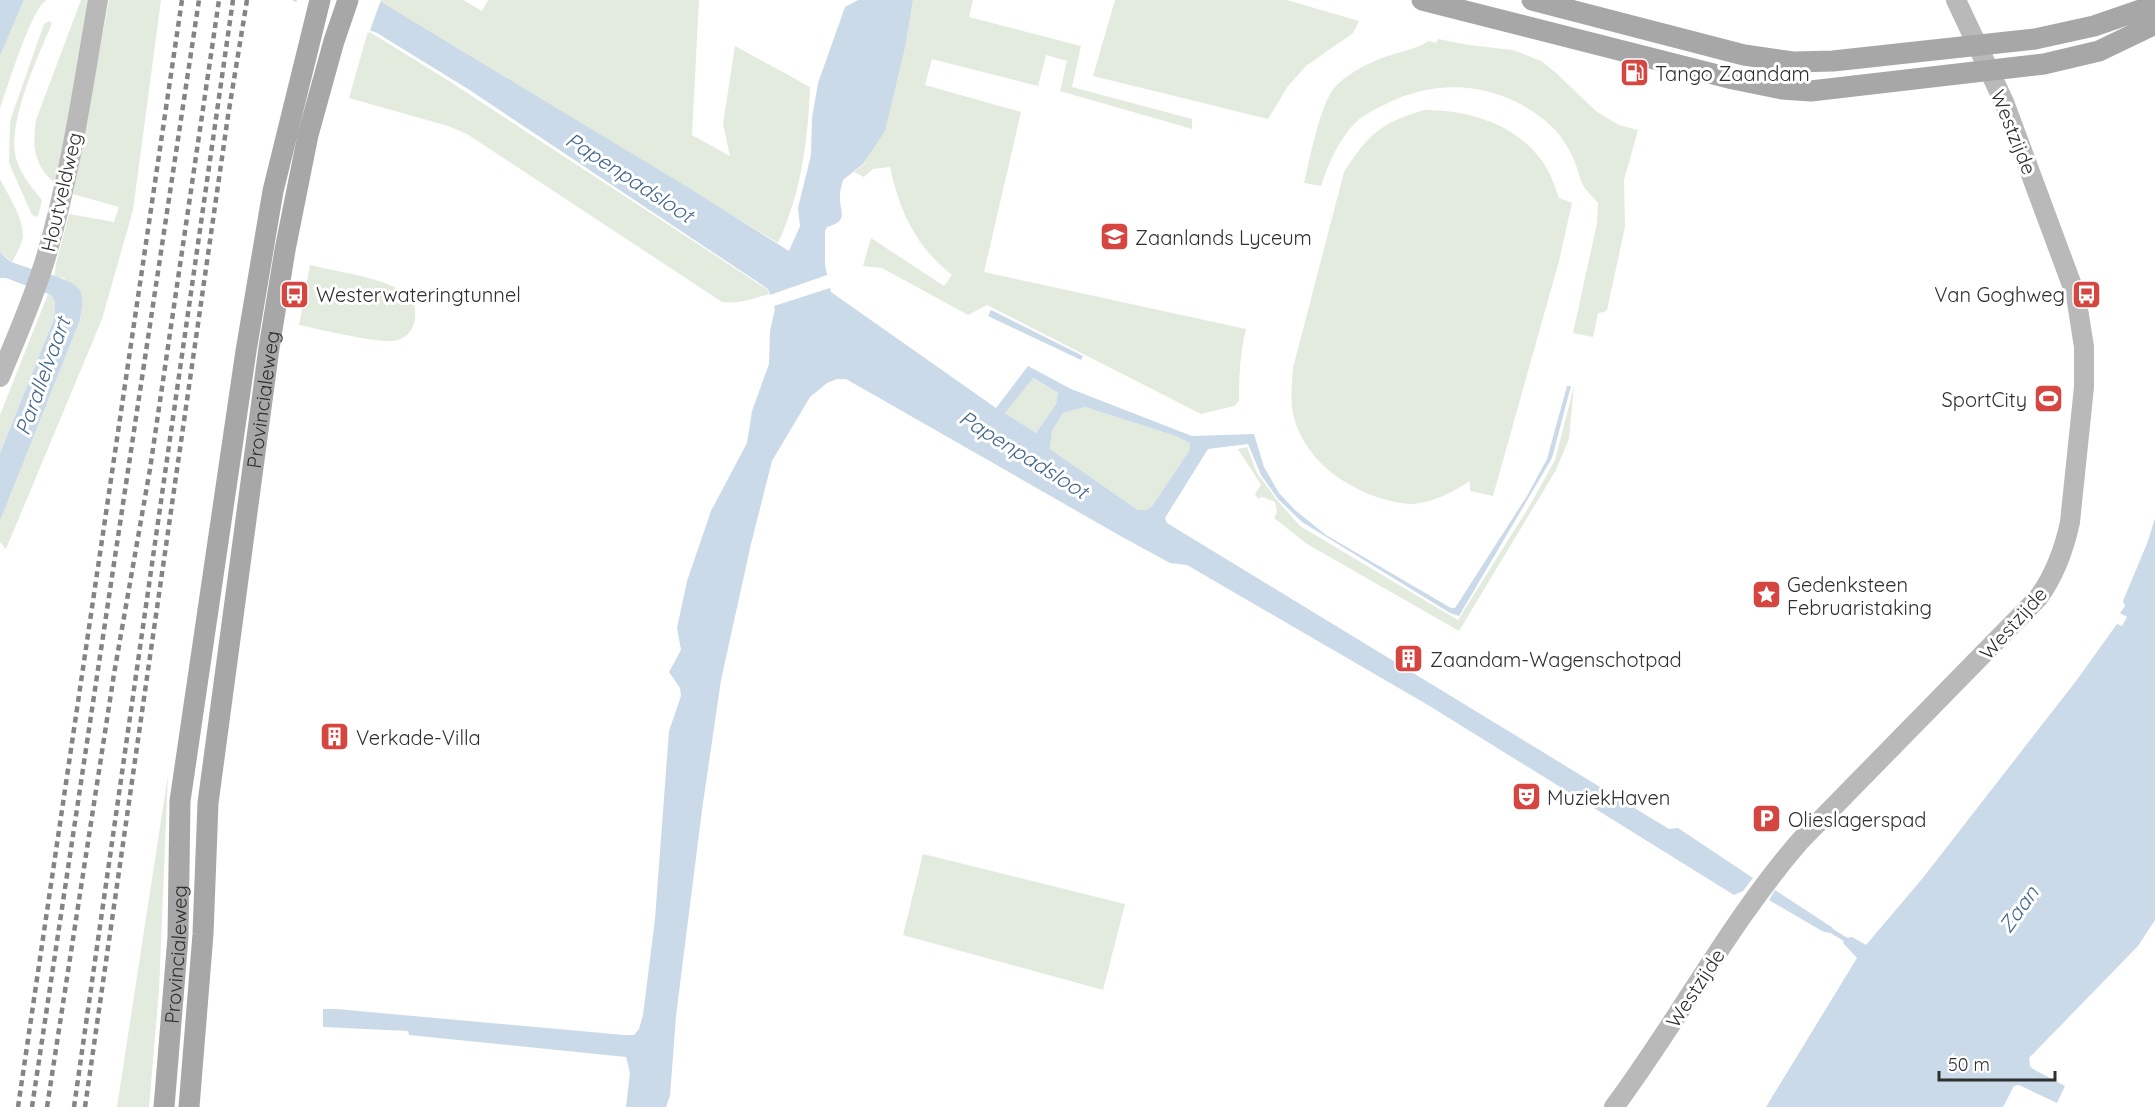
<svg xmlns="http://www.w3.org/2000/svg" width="2155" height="1107" viewBox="0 0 2155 1107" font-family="Quicksand,sans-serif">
<rect width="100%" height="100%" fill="#fff"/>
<g fill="#e3ebde">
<path d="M24 0H47C32 6 7 89 0 109V56Z"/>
<path d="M81 0H89L82 49 56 184C34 166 32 148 36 120Z"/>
<path d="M109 0H161L133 210 102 319 6 549 0 542V521L80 320 83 301 64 278 54 277 56 264 69 214 114 222 119 207 73 194Z"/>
<path d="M375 0H463L482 11 488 0H699L692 135 730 156 723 124 735 46 810 87C808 141 801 194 778 243Z"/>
<path d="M913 0H973L969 17 1081 46 1072 87 1192 119V129L1060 91 1067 61 1046 55 1038 86 932 59 925 85 1021 112 984 272 1246 329C1240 353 1239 376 1239 401L1234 406 1201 414 987 305 968 315 882 268 863 266 871 238 944 286 952 275C916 247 899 210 890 167L873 169 864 177 854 172 864 164 906 43Z"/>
<path d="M1115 0H1287L1359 21 1353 33 1306 66 1288 86 1268 119 1093 76Z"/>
<path d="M49 21 52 23C38 58 5 125 17 161 22 176 32 188 42 200L38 217 32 215 9 163 10 121 44 24Z"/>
<path d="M368 31 446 79 768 290 769 294C753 299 739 304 722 302L467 134 448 126 349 98Z"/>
<path d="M1438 39 1469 45 1513 50 1541 61 1555 72 1597 112 1619 125 1638 130 1624 180 1625 227 1607 310 1604 312 1598 313 1593 337 1573 333 1597 223 1598 203C1593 197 1586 191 1583 185 1580 180 1579 173 1577 168 1572 152 1562 136 1550 125 1505 84 1442 76 1388 103 1377 108 1365 114 1356 122 1339 139 1328 164 1321 186L1304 183C1310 159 1320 104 1335 87 1346 75 1363 66 1377 60 1393 53 1416 50 1429 41L1436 43Z"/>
<path d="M1424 110C1465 110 1511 122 1538 156 1548 167 1554 183 1559 198L1572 203 1559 261 1493 496 1470 491V481C1453 492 1436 501 1415 504 1405 505 1392 501 1383 499 1343 487 1303 458 1293 414 1290 399 1292 384 1293 368L1344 172C1368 135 1380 123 1424 110Z"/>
<path d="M0 179C8 195 23 217 23 236 22 245 16 254 12 262L0 252Z"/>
<path d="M310 265C345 274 382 276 412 297 418 312 417 334 398 340 382 345 319 329 299 325Z"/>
<path d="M48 294 51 295 55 302 54 319 0 453V415Z"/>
<path d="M1032 378 1058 393 1056 404 1036 433 1005 413Z"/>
<path d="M1574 386 1569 439 1556 470 1459 631 1307 544 1274 518 1277 512 1275 502 1262 497 1258 499 1255 494 1261 485 1238 449 1247 447 1257 473 1277 500 1300 526 1458 620 1530 505 1555 460Z"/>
<path d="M1085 407 1176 436 1191 443 1189 451 1152 506 1146 510H1138L1050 449 1052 431 1063 413Z"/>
<path d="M168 775 159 990 149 1107H117Z"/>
<path d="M923 854 1125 904 1103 990 903 935Z"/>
</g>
<g fill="#cbdae9" fill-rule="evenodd">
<path d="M0 0H24L0 56Z"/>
<path d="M292 0H375L381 2 689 188 789 251 800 226 798 208 811 155 812 118 818 83 845 7 858 0H913L906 43 885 131 863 164 843 180C842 184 840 190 840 195 839 213 850 220 827 227L825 231V265L831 292 996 408 1028 366 1071 389 1192 436 1254 434 1264 467 1279 493 1295 510 1326 535 1451 608H1455L1527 496 1547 459 1567 386H1571L1552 458 1459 616 1450 613 1302 522 1278 499 1261 475 1248 444 1208 449 1165 518 1167 523 1669 829 1678 828 1753 878 1743 891 1734 895 1428 705 1187 565 1170 563 1124 538 846 379H837L827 383 810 397 772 461 751 544 721 680 702 810 676 1016 670 1096 666 1107H626L630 1073 626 1057 409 1035 408 1031 323 1027V1009H336L624 1035H634L639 1029 643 1015 655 919 669 731 681 696 680 688 669 672 681 650 677 628 687 581 711 511 747 443 752 411 769 364 770 331 775 309 768 289 468 89 377 33 307 7ZM1033 378 1058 393 1056 404 1036 433 1005 413ZM1085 407 1176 436 1190 443 1189 451 1152 506 1146 510H1138L1050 449 1052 431 1063 413Z"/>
<path d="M0 252C3 255 7 259 10 261 27 270 72 276 80 291 85 300 81 311 80 320L0 521V453L54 319 55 302 51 295 6 278H0Z"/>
<path d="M991 310 1083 356 1081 360 988 316Z"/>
<path d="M2155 518V920L2138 946 2029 1058 2030 1066 2033 1069 2065 1086 2057 1103 2019 1085 2014 1086 2003 1107H1766L1857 958 1843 943 1846 938 1852 937 1866 945 1922 879 2076 681 2117 624 2122 626 2127 617 2120 613 2125 606 2123 601 2148 541Z"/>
<path d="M1775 890 1833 928 1829 933 1822 931 1769 900Z"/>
</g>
<g fill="#fff">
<path d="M297 0H381L369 33 295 6Z"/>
<path d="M830 274 833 287 771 307 767 296Z"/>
</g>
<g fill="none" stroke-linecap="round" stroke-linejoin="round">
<path stroke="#cbdae9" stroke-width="4.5" d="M1827 928 1848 941"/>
<g stroke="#b9b9b9" stroke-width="20">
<path d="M0 377C16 338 34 298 46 257 71 173 83 86 98 0"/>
<path d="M1614 1107C1679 1020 1729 923 1800 841L2038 598C2055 575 2064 550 2070 522L2084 387V347L2076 296 2004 102 1956 0"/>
</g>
<g stroke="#a7a7a7" stroke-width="21">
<path d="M1422 0 1733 79 1782 89 1811 91 2044 64 2099 51 2155 24"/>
<path d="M1532 0 1744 55 1793 62 1833 61 2035 39 2094 26 2155 5"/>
<path id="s1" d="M164 1107 178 937 180 801 246 351 273 191 320 0"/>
<path id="s2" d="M189 1107 203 934 208 803 269 348 285 250 308 135 334 41 348 0"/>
</g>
<g stroke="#848484" stroke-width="4.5" stroke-dasharray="6 4.5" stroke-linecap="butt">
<path d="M18 1107 182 0"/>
<path d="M32 1107 199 0"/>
<path d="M47 1107 114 674 150 469 219 0"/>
<path d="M74 1107 233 0"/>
<path d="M85 1107 228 116 247 0"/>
</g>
</g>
<defs>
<symbol id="fuel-square" viewBox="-11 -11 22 22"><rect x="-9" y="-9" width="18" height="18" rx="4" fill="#d64640" stroke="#fff"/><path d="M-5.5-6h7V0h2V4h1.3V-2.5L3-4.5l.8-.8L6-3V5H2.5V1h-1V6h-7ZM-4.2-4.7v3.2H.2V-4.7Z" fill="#fff"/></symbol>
<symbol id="school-square" viewBox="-11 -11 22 22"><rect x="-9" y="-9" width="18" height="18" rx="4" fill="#d64640" stroke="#fff"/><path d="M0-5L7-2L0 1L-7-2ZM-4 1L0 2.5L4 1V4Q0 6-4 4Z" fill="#fff"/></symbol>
<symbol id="bus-square" viewBox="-11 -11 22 22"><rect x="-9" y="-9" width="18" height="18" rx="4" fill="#d64640" stroke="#fff"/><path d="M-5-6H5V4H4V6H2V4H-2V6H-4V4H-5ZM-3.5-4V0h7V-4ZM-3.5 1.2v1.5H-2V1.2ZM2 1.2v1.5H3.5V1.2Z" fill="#fff"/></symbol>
<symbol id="stadium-square" viewBox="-11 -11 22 22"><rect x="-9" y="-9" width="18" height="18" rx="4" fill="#d64640" stroke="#fff"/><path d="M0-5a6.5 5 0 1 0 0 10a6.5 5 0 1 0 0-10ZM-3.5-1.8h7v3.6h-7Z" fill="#fff"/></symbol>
<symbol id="sight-square" viewBox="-11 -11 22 22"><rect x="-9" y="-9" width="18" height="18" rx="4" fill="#d64640" stroke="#fff"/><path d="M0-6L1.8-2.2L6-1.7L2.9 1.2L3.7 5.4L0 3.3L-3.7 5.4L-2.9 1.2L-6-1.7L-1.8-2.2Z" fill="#fff"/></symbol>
<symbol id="building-square" viewBox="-11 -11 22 22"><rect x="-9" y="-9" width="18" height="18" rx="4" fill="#d64640" stroke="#fff"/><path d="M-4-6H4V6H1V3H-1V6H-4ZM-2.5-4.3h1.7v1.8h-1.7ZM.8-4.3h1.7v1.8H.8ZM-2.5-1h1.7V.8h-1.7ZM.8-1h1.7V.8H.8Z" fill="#fff"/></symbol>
<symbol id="theatre-square" viewBox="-11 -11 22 22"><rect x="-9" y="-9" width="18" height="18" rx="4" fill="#d64640" stroke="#fff"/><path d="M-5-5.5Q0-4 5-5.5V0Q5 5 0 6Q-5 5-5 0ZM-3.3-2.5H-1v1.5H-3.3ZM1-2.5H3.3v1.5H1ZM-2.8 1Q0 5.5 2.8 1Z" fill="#fff"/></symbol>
<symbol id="parking-square" viewBox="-11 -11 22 22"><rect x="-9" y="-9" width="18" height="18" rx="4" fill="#d64640" stroke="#fff"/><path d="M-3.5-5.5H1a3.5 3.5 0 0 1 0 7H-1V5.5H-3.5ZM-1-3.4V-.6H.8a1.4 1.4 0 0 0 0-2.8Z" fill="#fff"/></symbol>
</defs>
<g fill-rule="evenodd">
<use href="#fuel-square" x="1618" y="56" width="33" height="33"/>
<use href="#school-square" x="1098" y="220" width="33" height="33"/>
<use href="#bus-square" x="278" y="278" width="33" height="33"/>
<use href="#bus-square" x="2070" y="278" width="33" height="33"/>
<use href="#stadium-square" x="2032" y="382" width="33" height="33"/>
<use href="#sight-square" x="1750" y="578" width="33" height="33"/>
<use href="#building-square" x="1392" y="642" width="33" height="33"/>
<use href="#building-square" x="318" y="720" width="33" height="33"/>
<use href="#theatre-square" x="1510" y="780" width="33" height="33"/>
<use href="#parking-square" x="1750" y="802" width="33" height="33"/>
</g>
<g text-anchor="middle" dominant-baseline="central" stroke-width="6" stroke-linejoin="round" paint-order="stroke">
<g font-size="20" fill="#2f2f2f" stroke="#fff" text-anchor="start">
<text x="1655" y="73">Tango Zaandam</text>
<text x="1135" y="237">Zaanlands Lyceum</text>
<text x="316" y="294">Westerwateringtunnel</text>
<text x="2065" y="294" text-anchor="end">Van Goghweg</text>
<text x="2027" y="399" text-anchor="end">SportCity</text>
<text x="1787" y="584">Gedenksteen<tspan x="1787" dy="23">Februaristaking</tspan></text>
<text x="1430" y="659">Zaandam-Wagenschotpad</text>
<text x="356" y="737">Verkade-Villa</text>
<text x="1547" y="797">MuziekHaven</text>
<text x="1788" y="819">Olieslagerspad</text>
</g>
<g font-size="20" fill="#2f2f2f" stroke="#fff">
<text transform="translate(2014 132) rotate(68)">Westzijde</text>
<text transform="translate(61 192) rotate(-77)">Houtveldweg</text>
<text stroke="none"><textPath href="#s2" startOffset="712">Provincialeweg</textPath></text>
<text transform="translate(2013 623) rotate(-48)">Westzijde</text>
<text stroke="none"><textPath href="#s1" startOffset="153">Provincialeweg</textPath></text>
<text transform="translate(1695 988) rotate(-57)">Westzijde</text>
</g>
<g font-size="21" font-style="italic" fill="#43678a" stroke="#fff">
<text transform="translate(630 177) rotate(33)">Papenpadsloot</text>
<text transform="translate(42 376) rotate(-70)">Parallelvaart</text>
<text transform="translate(1024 454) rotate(32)">Papenpadsloot</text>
<text transform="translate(2018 909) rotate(-54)">Zaan</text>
</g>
</g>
<path d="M1939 1071v9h116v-9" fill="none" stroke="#2f2f2f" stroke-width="3"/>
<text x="1948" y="1071" font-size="18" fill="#2f2f2f" stroke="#ffffff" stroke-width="4.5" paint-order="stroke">50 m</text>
</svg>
